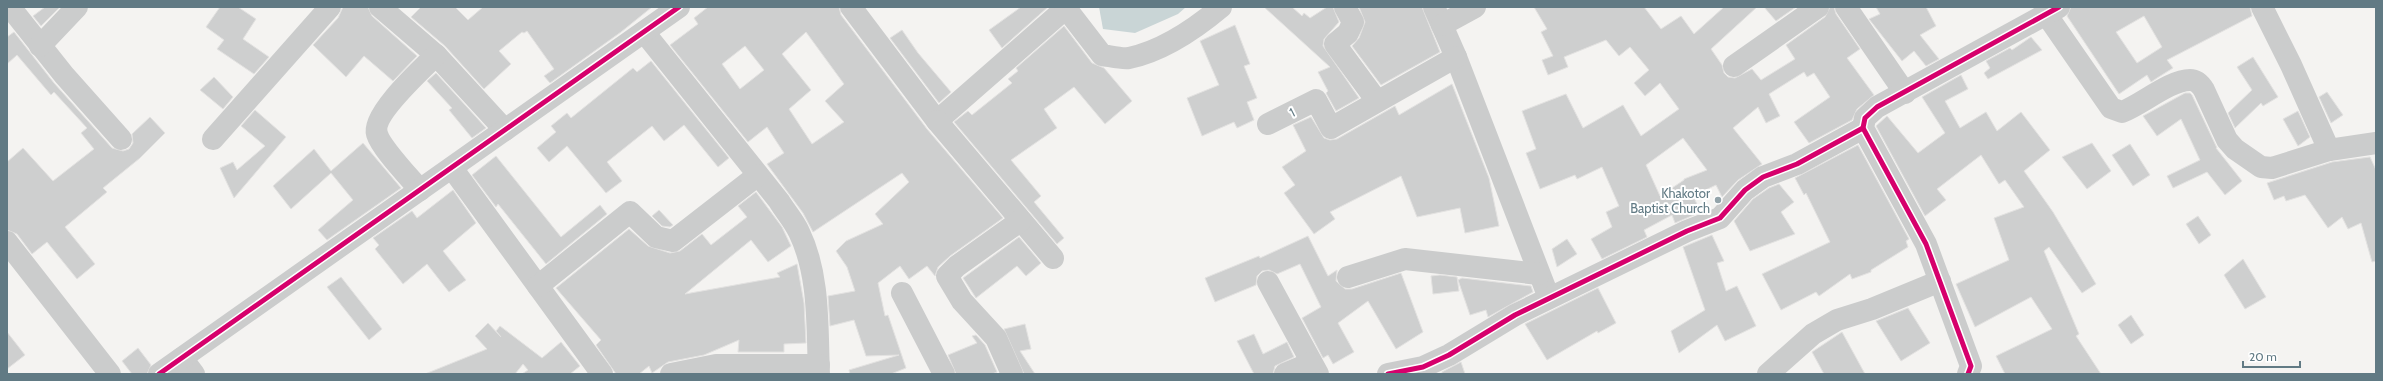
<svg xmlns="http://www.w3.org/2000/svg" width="2383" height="381" viewBox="0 0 2383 381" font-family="Cabin,sans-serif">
<rect width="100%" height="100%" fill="#f4f3f1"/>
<path fill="#c9d5d6" d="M1099 7H1186L1178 14 1135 33 1103 29Z"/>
<g fill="#cecfcf" stroke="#e3e2e1" fill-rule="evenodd">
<path d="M45 7H60L41 26 33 16Z"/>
<path d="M220 7H238L256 19 243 39 269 57 254 74 217 49 224 40 206 27Z"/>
<path d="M343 7H368L372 16 417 56 393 81 364 56 346 77 313 45 338 18Z"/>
<path d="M421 7H455L468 20 483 7H652L621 32 550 83 544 76 554 69 527 31 524 33 522 32 499 51 511 64 484 89 445 46 411 17Z"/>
<path d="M708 7H839L841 15 927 129 1003 218 950 256 938 267 935 276 927 266 909 279 900 266 878 283 885 316 888 315 906 368 891 374H850L849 370 899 355 866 356 854 320 830 326 828 296 855 291 847 267 836 251 846 241 883 224 875 214 909 182 902 173 813 232 803 213 767 164 784 153 767 127 748 142 670 45 698 24 694 18ZM806 32 844 84 825 101 844 122 812 144 789 109 811 90 782 54ZM745 46 764 70 740 89 722 64Z"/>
<path d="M1021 7H1048L1002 48 989 30Z"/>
<path d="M1264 7H1292L1302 16 1304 13 1310 18 1327 7H1333L1339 22 1324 39 1323 46 1359 98 1336 111 1326 93 1328 91 1318 72 1330 67Z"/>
<path d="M1359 7H1422L1440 52 1381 85 1352 46 1359 38 1365 22Z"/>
<path d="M1534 7H1644L1661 29 1681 16 1694 34 1724 7H1757L1711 49 1722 65 1724 73 1728 77 1735 78 1752 69 1761 80 1795 59 1786 45 1825 17 1830 7H1834L1836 14 1860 49 1847 58 1874 95 1857 109 1852 120 1809 143 1794 122 1830 97 1814 73 1807 77 1804 72 1769 94 1780 116 1766 123 1758 107 1733 128 1762 164 1738 180 1722 197 1716 185 1693 196 1701 212 1675 223 1672 215 1644 230 1647 237 1602 259 1591 239 1612 227 1606 212 1619 206 1602 167 1577 179 1575 175 1540 189 1526 153 1536 149 1522 111 1566 94 1583 128 1623 105 1641 136 1679 109 1660 83 1645 96 1634 83 1649 70 1630 47 1619 56 1606 40 1564 57 1568 67 1548 75 1542 60 1553 56 1541 32 1547 29ZM1683 138 1707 170 1684 179V180L1660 196 1646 165Z"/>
<path d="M1764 7H1796L1776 21Z"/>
<path d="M1876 7H1926L1936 26 1920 35 1939 59 1926 66 1914 51 1902 61 1869 19 1880 14Z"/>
<path d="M2071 7H2250L2252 16 2167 60 2173 68 2157 78 2151 82 2147 75 2119 94 2067 16ZM2144 16 2162 47 2137 63 2116 32Z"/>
<path d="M1235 25 1250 64 1244 66 1257 98 1247 102 1254 120 1237 128 1234 122 1202 136 1187 98 1219 85 1200 41Z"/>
<path d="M1064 26 1092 63 1104 68 1132 101 1105 124 1074 87 1044 109 1057 128 1011 160 1041 196 1034 202 1064 238 1057 244 954 122 968 111 972 115 1012 83 1008 79 1018 71 1016 68Z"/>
<path d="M902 30 918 53 951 92 939 103 890 38Z"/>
<path d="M14 32 54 83 112 148 123 151 129 149 133 143 132 134 150 117 165 133 140 158 103 188 107 192 65 227 95 264 77 279 47 242 32 254 17 234 7 230V162L23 148 53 181 94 149 81 133 87 128 54 92 51 95 17 55 7 64V37Z"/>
<path d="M2031 37 2042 50 1988 79 1984 73 1990 68 1986 61 2010 48 2012 50Z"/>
<path d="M2253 57 2278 97 2263 106 2261 103 2235 128 2228 113 2252 90 2237 67Z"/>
<path d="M651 61 729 158 718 167 684 125 664 141 652 126 607 162 622 181 606 193 567 146 549 162 537 148 556 132 551 126 567 113 571 118 633 68 637 72Z"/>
<path d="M436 73 486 128 472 138 449 110 452 108 427 81Z"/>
<path d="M1961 75 1968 89 1945 101 1960 128 1986 112 1997 131 2021 112 2050 150 2024 171 2053 212 2096 284 2082 293 2049 247 2044 251 2079 334 2076 336 2101 374H2005L1996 356 2052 329 2031 297 1975 327 1956 284 2009 260 1994 218 2024 207 2005 180 1999 184 1981 155 1937 189 1946 200 1925 216 1876 126 1887 116 1918 153 1945 133 1922 97Z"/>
<path d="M214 77 233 97 223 109 200 90Z"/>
<path d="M1452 84 1489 178 1499 226 1465 233 1460 208 1417 217 1401 176 1330 212 1335 219 1314 234 1284 193 1295 185 1282 167 1306 151 1293 125 1311 117 1324 138 1330 140 1337 139 1395 106 1399 115Z"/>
<path d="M2327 92 2343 115 2331 123 2319 97Z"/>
<path d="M2185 93H2190L2192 95 2217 148H2216L2242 181 2225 195 2207 172 2173 188 2167 176 2200 160 2181 119 2157 136 2143 116Z"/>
<path d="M255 110 286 137 234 198 220 168 233 162 237 170 265 146 241 126Z"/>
<path d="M2298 111 2310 137 2298 146 2283 119Z"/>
<path d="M363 143 401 188 327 240 318 230 353 200 331 173 291 209 273 186 314 149 331 171Z"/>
<path d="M2092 143 2111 171 2087 189 2062 157Z"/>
<path d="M2130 144 2150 175 2133 186 2112 155Z"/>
<path d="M1858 145 1909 239 1906 241 1908 247 1871 270V272L1852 279 1850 274 1819 296 1816 292 1781 310 1762 274 1830 242 1806 193 1804 195 1795 178Z"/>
<path d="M496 156 561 237 600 205 607 214 546 264 498 204 496 207 472 175Z"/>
<path d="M2370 157 2376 170V261L2372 262 2361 223 2348 229 2342 217 2328 228 2305 195 2286 201 2284 196 2274 200 2267 183 2332 162Z"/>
<path d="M1779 184 1794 202 1781 212 1795 234 1750 251 1734 221 1753 199 1769 188Z"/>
<path d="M453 190 476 223 443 251 466 280 449 292 427 264 403 284 375 249 379 245 373 238 412 211 417 218Z"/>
<path d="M756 192 782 227 791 246 768 262 751 240 685 294 780 277 777 273 797 264 804 303 806 343 784 344V352H738L739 340 704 355 668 362 652 373 649 366 639 374H616L596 345 601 340 556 288 629 229 648 246 670 253 680 251 702 234 711 245 747 217 738 206Z"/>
<path d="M659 210 673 225 670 227 662 226 652 216Z"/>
<path d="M2198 216 2211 235 2199 244 2186 224Z"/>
<path d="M1712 235 1724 261 1717 263 1726 291 1737 286 1756 326 1725 341 1717 325 1679 353 1671 331 1705 310 1683 247Z"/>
<path d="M1308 236 1328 276 1337 270 1336 281 1345 289H1352L1401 273 1423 332 1396 349 1368 301 1338 323 1354 352 1333 364 1328 355 1323 358 1302 318 1321 307 1300 264 1277 274 1269 270 1262 271 1257 276 1256 285 1215 302 1205 278 1259 256 1260 258Z"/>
<path d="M1019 237 1041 263 1026 276 1017 266 976 298 963 278Z"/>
<path d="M1567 239 1577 254 1557 267 1552 249Z"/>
<path d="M2243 259 2266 297 2245 309 2224 275Z"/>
<path d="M1440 275 1457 277 1459 291 1433 294 1431 276Z"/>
<path d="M341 277 382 329 369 340 327 287Z"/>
<path d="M1462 278 1531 286 1533 292 1488 317 1486 310 1470 315 1458 280Z"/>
<path d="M1598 288 1616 323 1598 333 1597 331 1547 360 1525 324Z"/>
<path d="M1908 308 1930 343 1901 361 1876 321Z"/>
<path d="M2131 315 2144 335 2131 344 2118 325Z"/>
<path d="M488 323 501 337 496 331 500 326 542 358 561 342 580 366 570 374H522L528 370 523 364 515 374H425L487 349 475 336Z"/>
<path d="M1025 324 1031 349 1020 351 1035 374H1024L1004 329Z"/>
<path d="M7 332 25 355 7 369Z"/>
<path d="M1842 332 1865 374H1824L1812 352Z"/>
<path d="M1254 334 1263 354 1287 342 1294 357 1275 366 1273 374H1254L1237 341Z"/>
<path d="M976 335 985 345 997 372 992 374H956L948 355 977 343 972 336Z"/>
<path d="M138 348 151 365 147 374H132L122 361Z"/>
<path d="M1461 362 1465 374H1442V372Z"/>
</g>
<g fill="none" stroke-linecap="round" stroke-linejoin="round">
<g stroke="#cbcccc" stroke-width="22">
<path d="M10 7 64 75 121 139"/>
<path d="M380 7 436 55 505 130"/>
<path d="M851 7 937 121 1066 8"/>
<path d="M1065 7 1102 55C1110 56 1121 59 1129 58 1162 51 1196 28 1221 7"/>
<path d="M1345 7 1353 22 1348 33 1335 44 1377 101"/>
<path d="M1434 7 1456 57 1549 298"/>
<path d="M1846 7 1905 93"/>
<path d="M2262 7 2291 65 2329 150"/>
<path d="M2046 14 2111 108 2122 112C2141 105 2170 80 2190 80 2197 80 2201 85 2204 90L2227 140 2235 149 2261 167 2272 168 2329 150 2376 143"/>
<path d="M1442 25 1475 7"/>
<path d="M644 32 779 201C785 211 794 221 799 232 820 275 817 327 819 374"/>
<path d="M40 46 77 7"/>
<path d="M1734 66 1818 7"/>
<path d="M937 121 1053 258"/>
<path d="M1268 124 1316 100 1331 128 1456 57"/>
<path d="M213 139 330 7"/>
<path d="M452 168 602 374"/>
<path d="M420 190C410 178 381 148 377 134 371 115 422 69 436 55"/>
<path d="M7 242 110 374"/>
<path d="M1348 277 1405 259 1539 274"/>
<path d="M1268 282 1318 374"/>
<path d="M538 286 630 212 656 237 673 241 758 175"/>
<path d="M902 293 944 374"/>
<path d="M182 358 194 374"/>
<path d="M159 374 679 7"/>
<path d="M671 374 716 365H819"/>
<path d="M1012 374 996 338 962 301 947 276 957 266 1020 221"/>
<path d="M1285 374 1311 363"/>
<path d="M1388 374 1423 367 1449 355 1515 315 1687 231 1720 218 1745 190 1763 177 1797 164 1863 128"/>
<path d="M1768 374 1813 334 1837 320 1872 309 1940 281"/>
<path d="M1968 374 1971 366 1926 244 1863 128 1865 118 1877 107 2059 7"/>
</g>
<defs>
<g id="cycleway">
<path d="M159 374 679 7"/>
<path d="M1388 374 1423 367 1449 355 1515 315 1687 231 1720 218 1745 190 1763 177 1797 164 1863 128"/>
<path d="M1968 374 1971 366 1926 244 1863 128 1865 118 1877 107 2059 7"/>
</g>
</defs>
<use href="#cycleway" stroke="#fff" stroke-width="8"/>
<use href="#cycleway" stroke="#d6006c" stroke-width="5"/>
</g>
<circle fill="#94a4aa" stroke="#fff" stroke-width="1.5" cx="1718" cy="200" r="4"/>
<g text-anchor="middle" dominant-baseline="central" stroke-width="4" stroke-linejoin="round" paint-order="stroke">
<g font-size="13" fill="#617a84" stroke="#fff">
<text transform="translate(1292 112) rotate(-26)">1</text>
</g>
<g font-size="13" fill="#617a84" stroke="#fff" text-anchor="end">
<text x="1710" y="193">Khakotor<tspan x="1710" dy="15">Baptist Church</tspan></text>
</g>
</g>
<rect width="2383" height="381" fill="none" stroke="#617a84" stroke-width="16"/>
<path d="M2243 361v6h57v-6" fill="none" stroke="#617a84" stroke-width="2"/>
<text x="2249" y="361" font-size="12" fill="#617a84" stroke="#ffffff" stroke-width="3" paint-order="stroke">20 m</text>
</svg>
